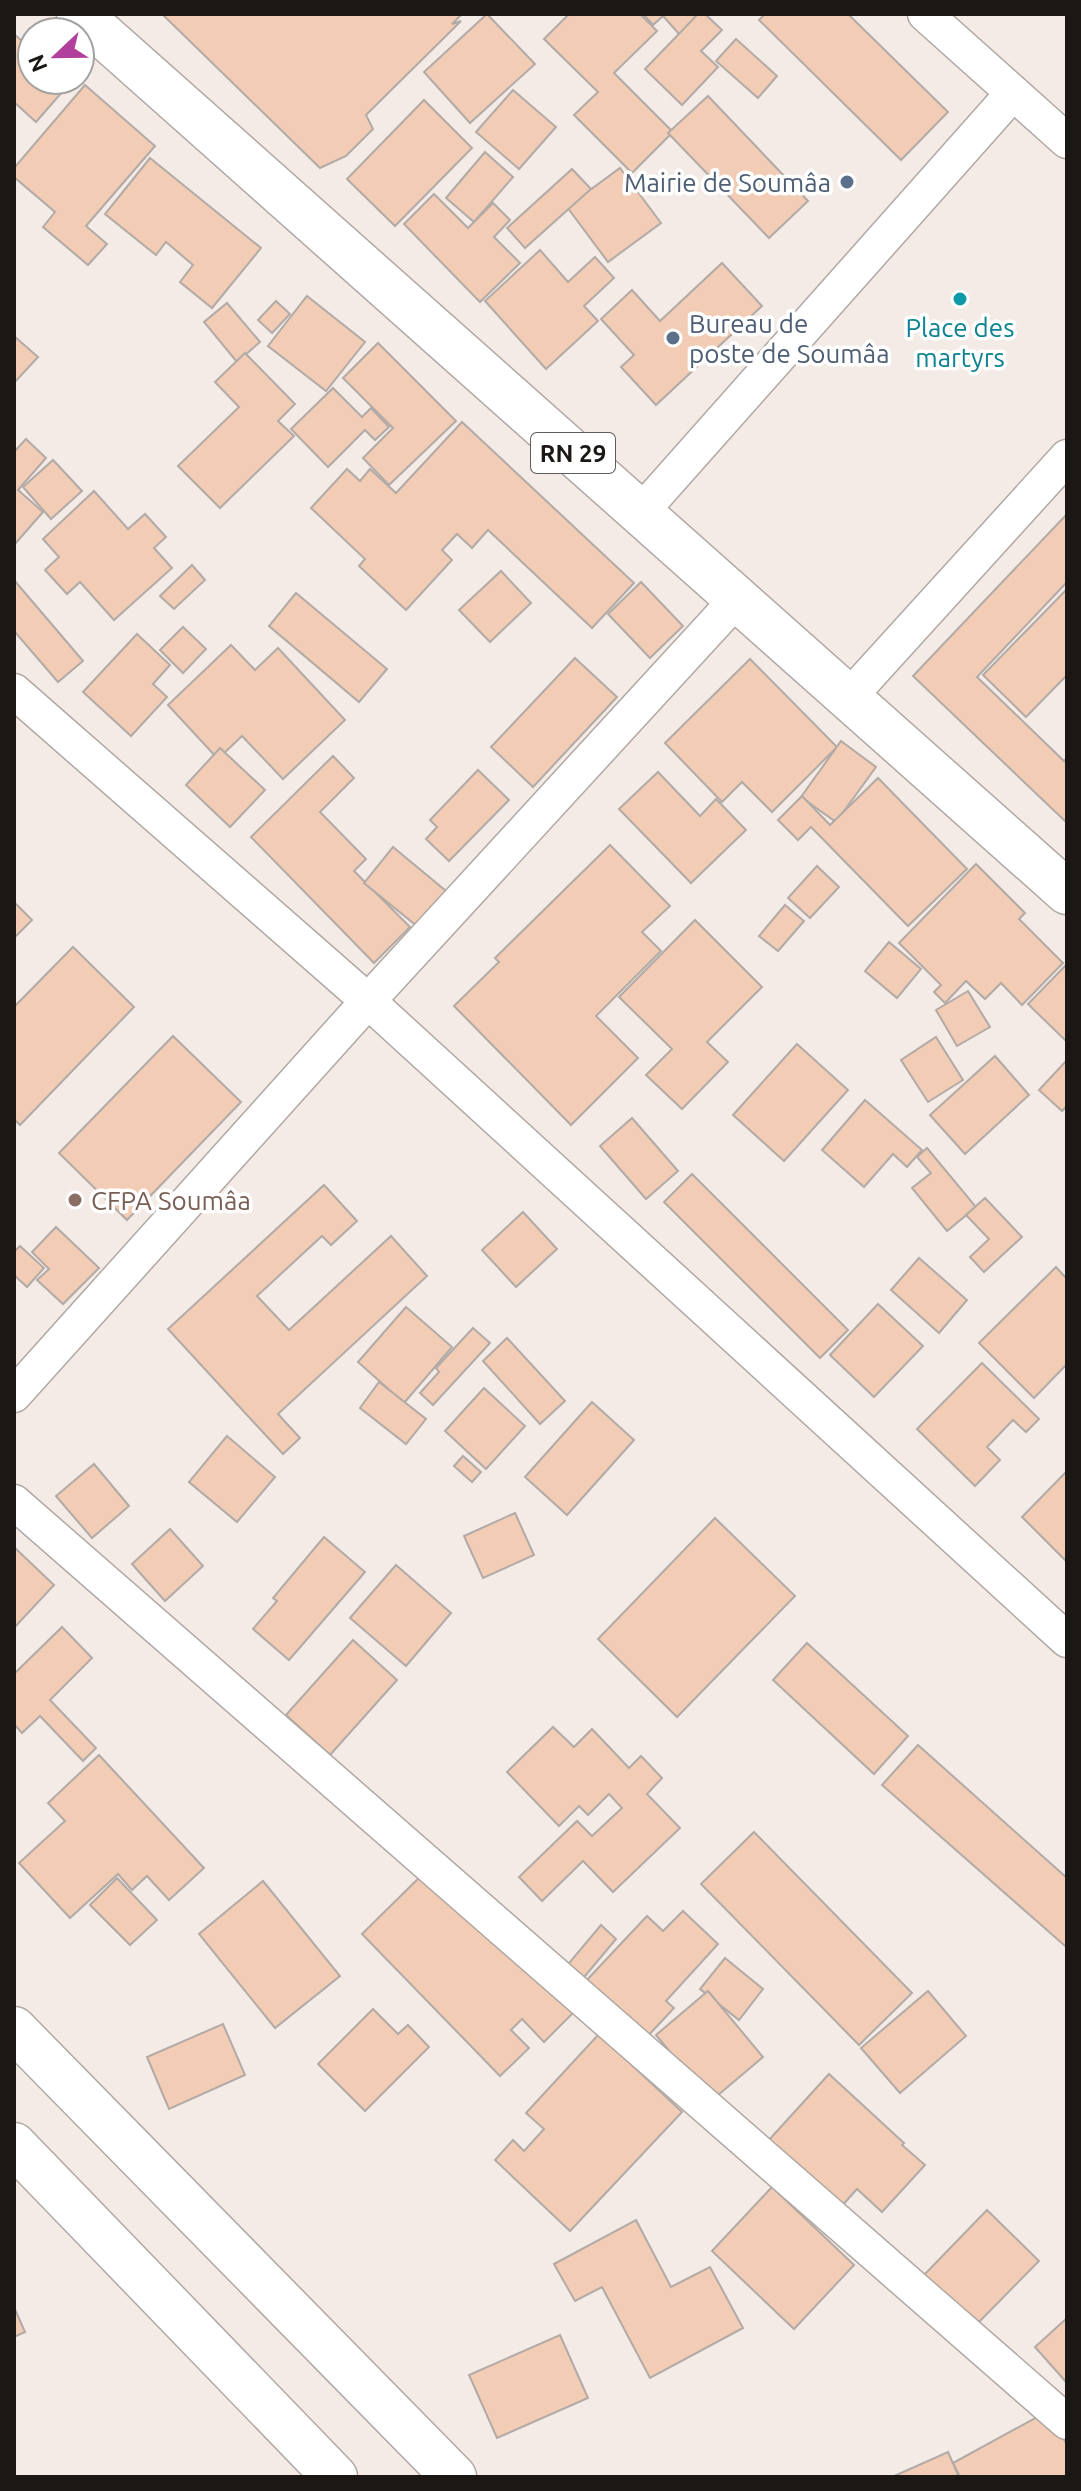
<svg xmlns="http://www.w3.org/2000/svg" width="1081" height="2491" viewBox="0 0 1081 2491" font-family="Ubuntu,sans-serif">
<rect width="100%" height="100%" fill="#f4ebe6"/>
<g fill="#f2ccb4" stroke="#b2aaa6" stroke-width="2">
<path d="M162 14H462L452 24 461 21 366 115 373 129 346 156 320 168Z"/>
<path d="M487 14 535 64 470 123 424 72Z"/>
<path d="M569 14H640L657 31 614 73 673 132 632 173 574 115 598 92 544 39Z"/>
<path d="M643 14H702V15L680 35 663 16 653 25Z"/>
<path d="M698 14H705L722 30 701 51 718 67 682 105 645 69Z"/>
<path d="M765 14H848L948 112 901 160 759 20Z"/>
<path d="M14 34 32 50V80H67L70 83 36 122 14 102Z"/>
<path d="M736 39 777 76 758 98 716 61Z"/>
<path d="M85 85 155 146 86 226 107 244 88 265 43 227 55 212 14 177V168Z"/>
<path d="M513 90 556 127 519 169 476 132Z"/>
<path d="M708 96 808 201 769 238 668 133Z"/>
<path d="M424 100 472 148 395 226 347 179Z"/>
<path d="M485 152 513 177 474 222 446 198Z"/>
<path d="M150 158 261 248 212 308 180 282 193 265 166 242 156 255 105 214Z"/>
<path d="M620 168 661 223 608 262 567 207Z"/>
<path d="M572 169 591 189 525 248 507 228Z"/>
<path d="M434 194 468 228 493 203 510 220 494 237 520 263 480 302 404 224Z"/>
<path d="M540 250 568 282 595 257 614 278 584 306 598 321 546 369 485 301Z"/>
<path d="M722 263 762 306 656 405 621 367 634 355 601 319 632 290 660 321Z"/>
<path d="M307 296 365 342 326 391 268 346Z"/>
<path d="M276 301 290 314 272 333 258 320Z"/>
<path d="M227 303 260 342 237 362 204 322Z"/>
<path d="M14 336 38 357 14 383Z"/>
<path d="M378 343 456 421 389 485 363 458 393 428 343 378Z"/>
<path d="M245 353 295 404 278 421 294 436 220 508 178 466 239 407 215 382Z"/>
<path d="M333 388 362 417 371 408 389 427 375 440 365 430 328 467 291 429Z"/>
<path d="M462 422 634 583 592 628 488 530 472 548 457 534 442 550 452 560 406 610 359 566 365 559 311 508 347 469 360 481 370 469 396 493Z"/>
<path d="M26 439 46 458 18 490 43 512 14 545V452Z"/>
<path d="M53 460 82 491 51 519 23 487Z"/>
<path d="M94 491 128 529 145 514 166 537 154 548 172 568 114 620 80 582 67 594 45 570 59 557 43 539Z"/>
<path d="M1067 514V582L977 677 1064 761 1067 758V823L913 676Z"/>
<path d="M192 565 205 580 174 609 160 596Z"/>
<path d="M501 571 531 603 490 642 459 610Z"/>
<path d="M14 580 83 661 58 682 14 631Z"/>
<path d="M641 582 683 626 650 658 608 614Z"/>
<path d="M1067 589V675L1026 717 983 675Z"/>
<path d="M296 593 387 669 359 702 269 626Z"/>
<path d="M183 627 206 649 183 673 160 650Z"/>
<path d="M137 634 170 665 153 684 167 697 131 736 83 692Z"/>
<path d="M231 645 255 670 278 648 345 720 283 779 242 736 218 759 168 705Z"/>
<path d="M575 658 617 697 533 787 491 747Z"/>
<path d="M750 659 837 747 772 812 742 782 722 802 665 743Z"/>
<path d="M841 741 876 767 836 822 801 797Z"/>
<path d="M220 748 265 790 230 827 186 785Z"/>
<path d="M333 756 354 778 320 812 366 859 354 871 410 927 374 963 251 837Z"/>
<path d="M478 770 509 800 449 861 426 839 437 827 430 820Z"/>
<path d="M658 772 700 816 716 799 746 830 691 883 619 809Z"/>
<path d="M878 778 967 869 908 926 811 827 798 840 778 820 802 796 830 825Z"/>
<path d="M610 845 670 906 642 932 661 951 596 1016 638 1058 571 1125 454 1006 499 962 495 958Z"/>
<path d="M393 847 452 896 423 931 364 883Z"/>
<path d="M976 864 1025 913 1019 919 1063 963 1022 1005 1001 983 985 999 966 981 945 1003 934 992 941 985 899 943Z"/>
<path d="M817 866 839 887 810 918 788 898Z"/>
<path d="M14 902 32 920 14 938Z"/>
<path d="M785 905 804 921 778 951 759 936Z"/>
<path d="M695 920 762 987 707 1042 728 1062 682 1109 646 1075 672 1049 619 997Z"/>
<path d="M889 942 921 969 897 998 865 971Z"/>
<path d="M73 947 134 1007 20 1125 14 1119V1007Z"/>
<path d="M1067 964V1042L1028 1004Z"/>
<path d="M968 991 990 1027 957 1046 936 1010Z"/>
<path d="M173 1036 241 1102 127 1220 59 1153Z"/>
<path d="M936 1037 963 1080 928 1102 901 1060Z"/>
<path d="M797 1044 848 1090 784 1161 733 1115Z"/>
<path d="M995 1056 1029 1095 965 1154 930 1115Z"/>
<path d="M1067 1060V1106L1062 1111 1039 1090Z"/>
<path d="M865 1100 922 1150 907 1167 893 1154 864 1187 822 1150Z"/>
<path d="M632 1118 678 1171 646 1199 600 1146Z"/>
<path d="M927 1148 976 1207 947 1231 912 1188 931 1173 917 1157Z"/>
<path d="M692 1174 848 1330 820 1358 664 1202Z"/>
<path d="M324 1185 357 1221 331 1245 322 1236 257 1296 289 1330 391 1236 427 1276 278 1414 300 1438 283 1454 168 1329Z"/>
<path d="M985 1198 1022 1237 984 1272 970 1257 989 1239 966 1215Z"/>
<path d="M523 1212 557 1249 516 1287 482 1250Z"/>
<path d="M56 1227 99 1268 63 1304 37 1280 49 1269 32 1252Z"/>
<path d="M20 1246 44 1268 27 1287 14 1275V1252Z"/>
<path d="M919 1258 967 1300 939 1333 891 1290Z"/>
<path d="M1056 1267 1067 1279V1364L1034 1398 979 1343Z"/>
<path d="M878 1304 923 1346 874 1397 830 1355Z"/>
<path d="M406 1307 452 1347 404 1403 358 1362Z"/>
<path d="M473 1328 490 1343 433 1405 420 1393 439 1372 436 1368Z"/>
<path d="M507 1338 565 1401 540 1424 483 1361Z"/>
<path d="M982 1363 1039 1419 1026 1432 1013 1420 987 1447 1000 1460 975 1486 917 1429Z"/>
<path d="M379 1382 426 1419 406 1444 360 1408Z"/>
<path d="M484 1388 525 1426 486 1469 445 1431Z"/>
<path d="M592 1402 634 1440 567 1515 525 1477Z"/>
<path d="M227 1436 275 1477 237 1522 189 1482Z"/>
<path d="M463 1456 481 1472 472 1482 454 1466Z"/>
<path d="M94 1464 129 1506 92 1538 56 1496Z"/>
<path d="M1067 1471V1562L1022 1517Z"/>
<path d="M515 1513 534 1555 483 1578 464 1536Z"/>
<path d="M715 1518 795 1596 677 1717 598 1639Z"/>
<path d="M170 1529 203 1566 165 1601 132 1564Z"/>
<path d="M324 1537 365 1572 289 1660 253 1629 277 1601 273 1598Z"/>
<path d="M14 1547 54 1585 14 1628Z"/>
<path d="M396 1565 451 1613 406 1666 350 1618Z"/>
<path d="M62 1627 92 1658 50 1700 96 1748 83 1761 40 1716 22 1733 14 1724V1674Z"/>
<path d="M353 1640 397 1680 330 1755 286 1715Z"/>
<path d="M807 1643 908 1736 874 1774 773 1680Z"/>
<path d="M553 1727 574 1747 592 1729 629 1768 641 1756 662 1778 647 1794 680 1828 613 1892 583 1861 542 1901 519 1877 577 1821 592 1836 622 1808 609 1794 588 1815 579 1806 559 1826 507 1772Z"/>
<path d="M918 1745 1067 1878V1944L1065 1946 882 1785Z"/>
<path d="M99 1755 204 1868 169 1900 147 1876 132 1890 118 1874 70 1918 19 1863 65 1821 48 1803Z"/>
<path d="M754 1832 912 1993 859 2045 701 1884Z"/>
<path d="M431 1866 574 2012 544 2042 522 2019 511 2030 529 2048 500 2076 362 1934Z"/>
<path d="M117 1878 157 1920 130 1945 90 1905Z"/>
<path d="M263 1881 340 1976 275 2028 199 1934Z"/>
<path d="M683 1911 718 1944 666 2001 674 2008 645 2039 585 1982 647 1916 663 1931Z"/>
<path d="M601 1925 616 1939 580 1982 564 1969Z"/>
<path d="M725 1958 763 1989 739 2020 700 1989Z"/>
<path d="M708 1991 763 2057 711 2101 656 2035Z"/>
<path d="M928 1991 966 2036 900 2093 861 2048Z"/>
<path d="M373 2009 398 2034 408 2025 429 2047 365 2111 318 2064Z"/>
<path d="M223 2024 245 2075 169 2109 147 2057Z"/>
<path d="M599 2034 682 2112 570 2231 495 2160 513 2140 524 2151 544 2129 526 2113Z"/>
<path d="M829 2074 904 2143 902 2145 925 2165 882 2212 857 2189 840 2208 768 2141Z"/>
<path d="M772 2187 854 2265 794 2329 712 2251Z"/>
<path d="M987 2210 1039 2261 975 2326 924 2275Z"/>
<path d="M636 2220 671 2287 710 2267 743 2328 650 2378 602 2287 575 2301 554 2264Z"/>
<path d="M14 2307 25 2332 14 2337Z"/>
<path d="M1067 2318V2383L1035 2347Z"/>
<path d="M560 2335 588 2398 497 2438 469 2375Z"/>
<path d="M1048 2411 1067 2445V2477H960L953 2463Z"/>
<path d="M948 2452 959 2477H892Z"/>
</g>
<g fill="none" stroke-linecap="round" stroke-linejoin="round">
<defs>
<g id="street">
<path d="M925 14 1067 141"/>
<path d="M641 512 1013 93"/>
<path d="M14 691 368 1001 1067 1640"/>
<path d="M849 697 1067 457"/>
<path d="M14 1395 368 1001 738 598"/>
<path d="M14 1502 1067 2422"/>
</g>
<path id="primary" d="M79 14 1067 892"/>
<g id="highway">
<path d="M14 2029 454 2477"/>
<path d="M14 2145 335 2477"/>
</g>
</defs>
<use href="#street" stroke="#b0a8a3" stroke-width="37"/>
<use href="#primary" stroke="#b0a8a3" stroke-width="47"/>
<use href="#highway" stroke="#b0a8a3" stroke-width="47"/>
<use href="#street" stroke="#fff" stroke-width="34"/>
<use href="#primary" stroke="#fff" stroke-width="44"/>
<use href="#highway" stroke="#fff" stroke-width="44"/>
</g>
<g fill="#5c6f8a" stroke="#fff" stroke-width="3">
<circle cx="847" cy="182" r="8"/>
<circle cx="673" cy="338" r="8"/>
</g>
<circle fill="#0f9aa8" stroke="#fff" stroke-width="3" cx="960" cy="299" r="8"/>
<circle fill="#8d6e63" stroke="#fff" stroke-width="3" cx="75" cy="1200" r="8"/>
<g text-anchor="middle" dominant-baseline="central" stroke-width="7" stroke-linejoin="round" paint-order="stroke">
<rect fill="#fff" stroke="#5f5d5b" stroke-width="2" x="531" y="433" width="84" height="40" rx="6"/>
<g font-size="24" font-weight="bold" fill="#1a1715">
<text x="573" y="453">RN 29</text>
</g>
<g font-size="26" fill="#4e5e75" stroke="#fff" text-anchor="end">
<text x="831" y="182">Mairie de Soumâa</text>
<text x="689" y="323" text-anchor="start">Bureau de<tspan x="689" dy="30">poste de Soumâa</tspan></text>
</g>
<g font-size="26" fill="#0d838f" stroke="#fff">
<text x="960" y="327">Place des<tspan x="960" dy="30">martyrs</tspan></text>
</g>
<g font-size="26" fill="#785e54" stroke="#fff" text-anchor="start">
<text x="91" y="1200">CFPA Soumâa</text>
</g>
</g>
<rect width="1081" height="2491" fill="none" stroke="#1a1715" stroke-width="32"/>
<g transform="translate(56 56) rotate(248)"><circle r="38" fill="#ffffff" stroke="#a3a2a1" stroke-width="2"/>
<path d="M0-6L14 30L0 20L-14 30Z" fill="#b0409c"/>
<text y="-12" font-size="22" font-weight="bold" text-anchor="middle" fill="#1a1715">N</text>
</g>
</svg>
